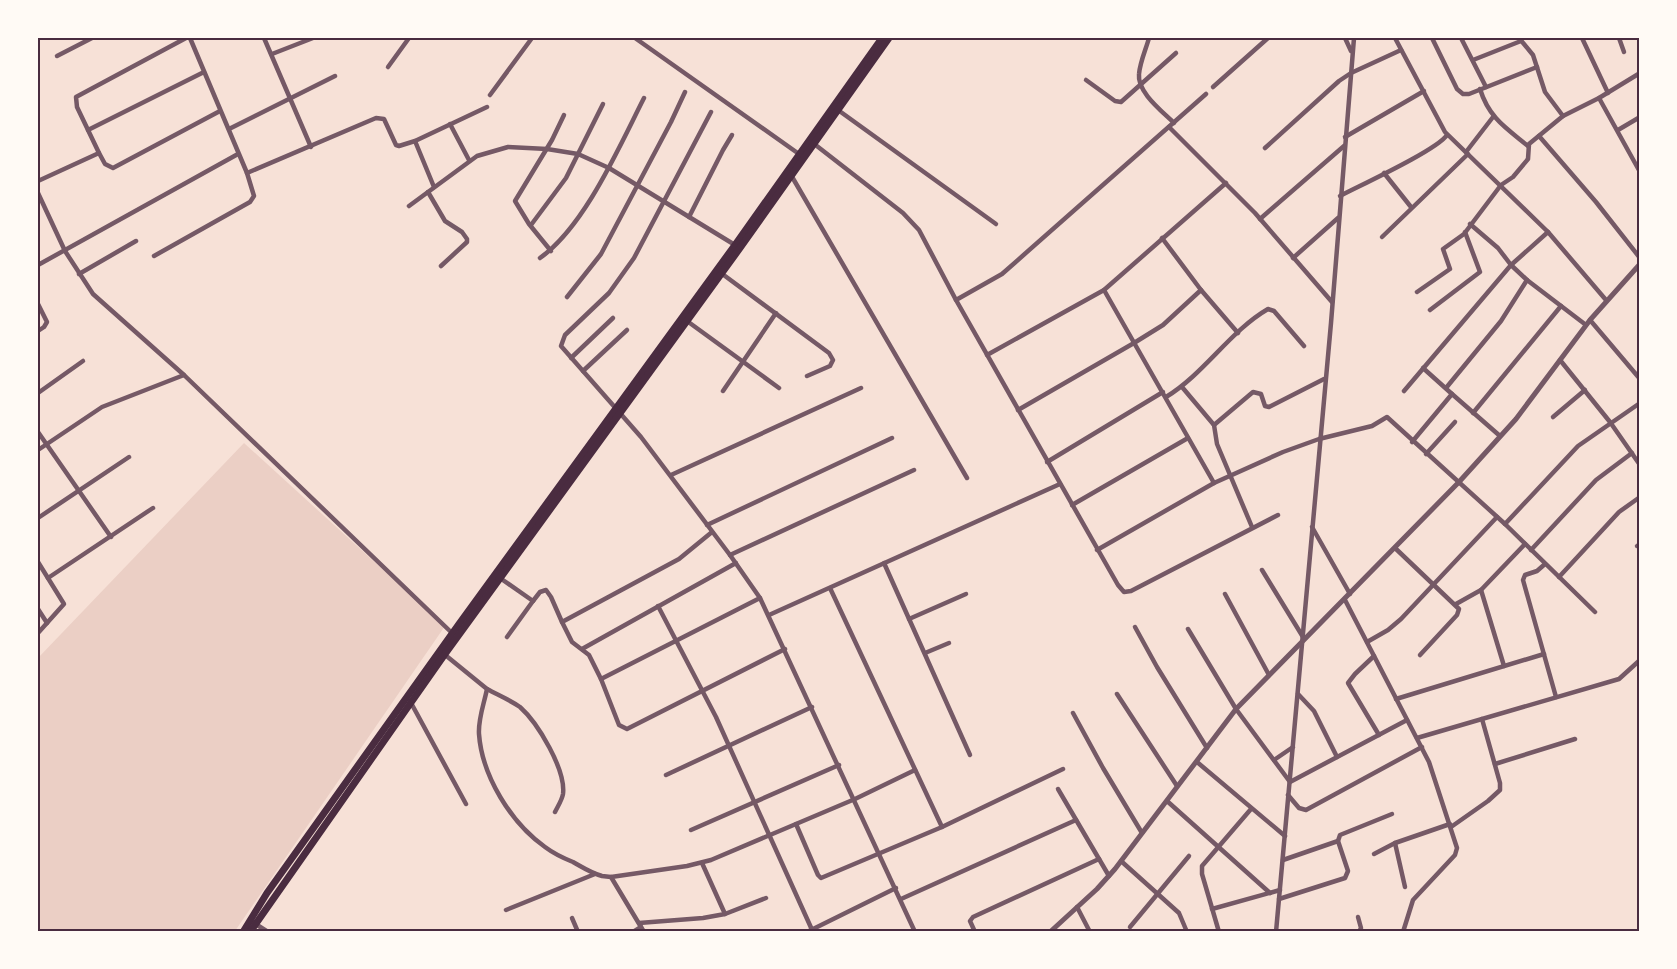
<svg xmlns="http://www.w3.org/2000/svg" width="1677" height="969" viewBox="0 0 1677 969" font-family="Raleway,sans-serif">
<rect width="100%" height="100%" fill="#f7e1d7"/>
<path fill="#ebcfc5" d="M244 443 445 626 235 931 40 932 38 929V658Z"/>
<g fill="none" stroke-linecap="round" stroke-linejoin="round">
<g stroke="#755966" stroke-width="4.5">
<path d="M264 38 311 147"/>
<path d="M635 38 799 154"/>
<path d="M1149 38C1146 49 1140 62 1139 74 1137 92 1162 111 1174 123"/>
<path d="M1345 38 1351 51"/>
<path d="M1395 38 1445 132 1548 232 1606 300"/>
<path d="M1432 38 1457 89 1463 94H1469L1537 67"/>
<path d="M1461 38 1486 87"/>
<path d="M1519 38 1533 55 1545 92 1563 116"/>
<path d="M1582 38 1608 93"/>
<path d="M1619 38 1624 52"/>
<path d="M272 54 313 38"/>
<path d="M57 56 92 38"/>
<path d="M1473 60 1521 41"/>
<path d="M388 67 409 38"/>
<path d="M1086 80 1115 101 1121 102 1176 53"/>
<path d="M1213 87 1268 38"/>
<path d="M1480 89C1489 118 1506 128 1528 146"/>
<path d="M490 95 532 38"/>
<path d="M1599 98 1640 172"/>
<path d="M838 110 996 224"/>
<path d="M711 112 634 258 609 293 565 335 561 346 641 437 730 555 760 598 915 932"/>
<path d="M450 124 469 160"/>
<path d="M1169 127 1255 213 1332 302"/>
<path d="M229 129 335 76"/>
<path d="M88 130 204 72"/>
<path d="M1618 130 1640 117"/>
<path d="M1539 136 1596 202 1640 258"/>
<path d="M1345 137 1424 91"/>
<path d="M415 141 434 187"/>
<path d="M813 143 903 213 919 230 956 300 1118 585 1124 592 1131 591 1278 515"/>
<path d="M1265 148 1339 81 1351 73 1401 50"/>
<path d="M1466 152 1493 117"/>
<path d="M99 153 105 164 113 168 220 111"/>
<path d="M247 173 376 118 384 119 396 145 399 146 415 141 487 107"/>
<path d="M1384 173 1411 207"/>
<path d="M791 175 967 478"/>
<path d="M38 181 99 153 77 107 76 97 186 38"/>
<path d="M428 192 445 221 462 232 467 239V242L441 266"/>
<path d="M38 193 65 251 93 294 184 375 452 633"/>
<path d="M1340 196C1361 185 1437 150 1447 135"/>
<path d="M409 206 477 156 508 147 547 149 578 154 609 168 735 245"/>
<path d="M689 217 723 150 732 135"/>
<path d="M1260 219 1344 146"/>
<path d="M1470 224 1498 248 1511 265 1527 280 1586 325"/>
<path d="M531 225 566 178 603 104"/>
<path d="M1382 237 1468 154"/>
<path d="M1162 238 1201 290 1238 333"/>
<path d="M551 251 529 224 515 201 552 140 564 115"/>
<path d="M154 256 250 202 254 196 247 173 190 38"/>
<path d="M540 258C585 226 619 147 644 98"/>
<path d="M1293 258 1338 218"/>
<path d="M38 265 238 154"/>
<path d="M721 273 829 353 833 360 830 366 807 376"/>
<path d="M79 274 136 241"/>
<path d="M1104 290 1214 483"/>
<path d="M1417 292 1450 269 1443 249 1464 234 1501 185 1513 177 1528 159 1529 144 1563 116 1599 98 1640 73"/>
<path d="M567 297 601 254 671 122 685 92"/>
<path d="M956 300 1002 274 1206 94"/>
<path d="M38 304 47 322 44 327 38 331"/>
<path d="M1430 310 1480 272 1465 232"/>
<path d="M1590 320 1640 379"/>
<path d="M687 321 779 388"/>
<path d="M987 355 1104 290 1226 183"/>
<path d="M571 358 613 318"/>
<path d="M1560 360 1610 422 1640 465"/>
<path d="M583 371 627 330"/>
<path d="M1182 387 1214 425 1217 444 1252 527"/>
<path d="M1446 388 1501 321 1527 280"/>
<path d="M723 391 776 313"/>
<path d="M1404 391 1511 265 1548 232"/>
<path d="M38 393 83 361"/>
<path d="M1452 394 1500 436"/>
<path d="M1166 397C1204 374 1230 331 1268 309L1274 311 1304 346"/>
<path d="M1018 410 1134 343 1163 325 1201 290"/>
<path d="M1473 413 1561 306"/>
<path d="M1553 417 1585 390"/>
<path d="M1214 425 1253 392 1261 394 1265 406 1269 407 1324 379"/>
<path d="M38 432 111 537"/>
<path d="M1412 442 1452 394 1423 368"/>
<path d="M38 450 102 407 184 375"/>
<path d="M1426 454 1455 422"/>
<path d="M1047 462 1163 392"/>
<path d="M671 475 861 388"/>
<path d="M1072 505 1188 438"/>
<path d="M38 518 129 457"/>
<path d="M1505 524 1578 446 1640 403"/>
<path d="M707 525 892 438"/>
<path d="M1312 527 1350 594"/>
<path d="M1637 546 1640 544"/>
<path d="M1395 548 1459 609 1457 615 1420 655"/>
<path d="M1097 550 1214 483 1283 452 1319 439 1372 426 1387 417 1505 524 1595 612"/>
<path d="M1531 550 1596 480 1632 453"/>
<path d="M730 555 914 470"/>
<path d="M38 562 64 604 38 633"/>
<path d="M884 563 970 755"/>
<path d="M1545 564 1537 571 1525 575 1523 580 1556 697"/>
<path d="M1262 570 1303 637"/>
<path d="M1559 577 1619 512 1640 497"/>
<path d="M48 578 153 508"/>
<path d="M500 578 533 601 540 592 546 590 551 597 562 622 679 559 712 532"/>
<path d="M830 588 942 827"/>
<path d="M1481 590 1504 666"/>
<path d="M1225 594 1269 675"/>
<path d="M1345 600 1429 762 1457 848 1455 855 1413 900 1403 932"/>
<path d="M1456 604 1481 590 1525 544"/>
<path d="M658 606 716 717 813 932"/>
<path d="M38 609 47 623"/>
<path d="M769 615 1060 484"/>
<path d="M909 619 966 594"/>
<path d="M562 622 572 642 589 655 601 679 760 598"/>
<path d="M1135 627 1157 667 1207 748"/>
<path d="M1188 629 1236 709 1290 782 1407 720"/>
<path d="M507 637 533 601"/>
<path d="M1367 642 1388 630 1401 619 1497 517"/>
<path d="M582 649 736 563"/>
<path d="M925 653 949 643"/>
<path d="M444 654 487 689C484 704 478 719 479 734 482 776 511 823 545 847 553 853 563 858 573 862 582 867 591 873 602 876L611 877 687 866 711 860 855 799 915 770"/>
<path d="M1374 656 1355 674 1348 683 1379 735"/>
<path d="M601 679 619 725 627 729 785 649"/>
<path d="M487 689C498 695 510 700 520 707 538 723 566 770 563 794 562 800 558 806 555 812"/>
<path d="M1117 694 1177 786"/>
<path d="M1298 694 1314 711 1337 757"/>
<path d="M1396 699 1544 654"/>
<path d="M410 701 466 804"/>
<path d="M1073 713 1103 768 1142 833"/>
<path d="M1417 738 1619 679 1640 660"/>
<path d="M1274 760 1293 747"/>
<path d="M1197 762 1285 836"/>
<path d="M1495 764 1575 739"/>
<path d="M666 775 812 707"/>
<path d="M1058 789 1109 876"/>
<path d="M1288 795 1299 808 1306 810 1422 747"/>
<path d="M1167 801 1270 893"/>
<path d="M796 824 818 875 821 878 942 827 1063 769"/>
<path d="M1451 827 1488 801 1500 790V783L1482 719"/>
<path d="M691 830 839 765"/>
<path d="M1395 843 1405 887"/>
<path d="M1374 854 1395 843 1450 824"/>
<path d="M1283 860 1338 841"/>
<path d="M1121 861 1179 913 1187 932"/>
<path d="M611 877 644 932"/>
<path d="M901 899 1076 820"/>
<path d="M1279 899 1345 878 1348 871 1338 841 1340 835 1392 814"/>
<path d="M1077 907 1090 932"/>
<path d="M1212 909 1280 890"/>
<path d="M506 910 595 874"/>
<path d="M725 914 766 898"/>
<path d="M1358 917 1361 928 1359 932"/>
<path d="M572 918 578 932"/>
<path d="M254 923 268 932"/>
<path d="M639 923 703 918 725 914 702 863"/>
<path d="M1130 927 1189 856"/>
<path d="M633 932 641 927"/>
<path d="M807 932 896 888"/>
<path d="M975 932 970 921 973 917 1099 859"/>
<path d="M1219 932 1202 874V866L1251 809"/>
<path d="M1276 932 1331 323 1354 38"/>
</g>
<path stroke="#755966" stroke-width="5" d="M1050 932 1097 889 1115 869 1236 709 1459 482 1516 419 1590 320 1640 264"/>
<g stroke="#4a2c40" stroke-width="7">
<path d="M243 932 267 893 459 624 735 245 882 38"/>
<path d="M250 932 445 654 740 248 889 38"/>
</g>
</g>
<rect width="1677" height="969" fill="none" stroke="#fffaf5" stroke-width="78"/>
<rect x="39" y="39" width="1599" height="891" fill="none" stroke="#4a2c40" stroke-width="2"/>
</svg>
